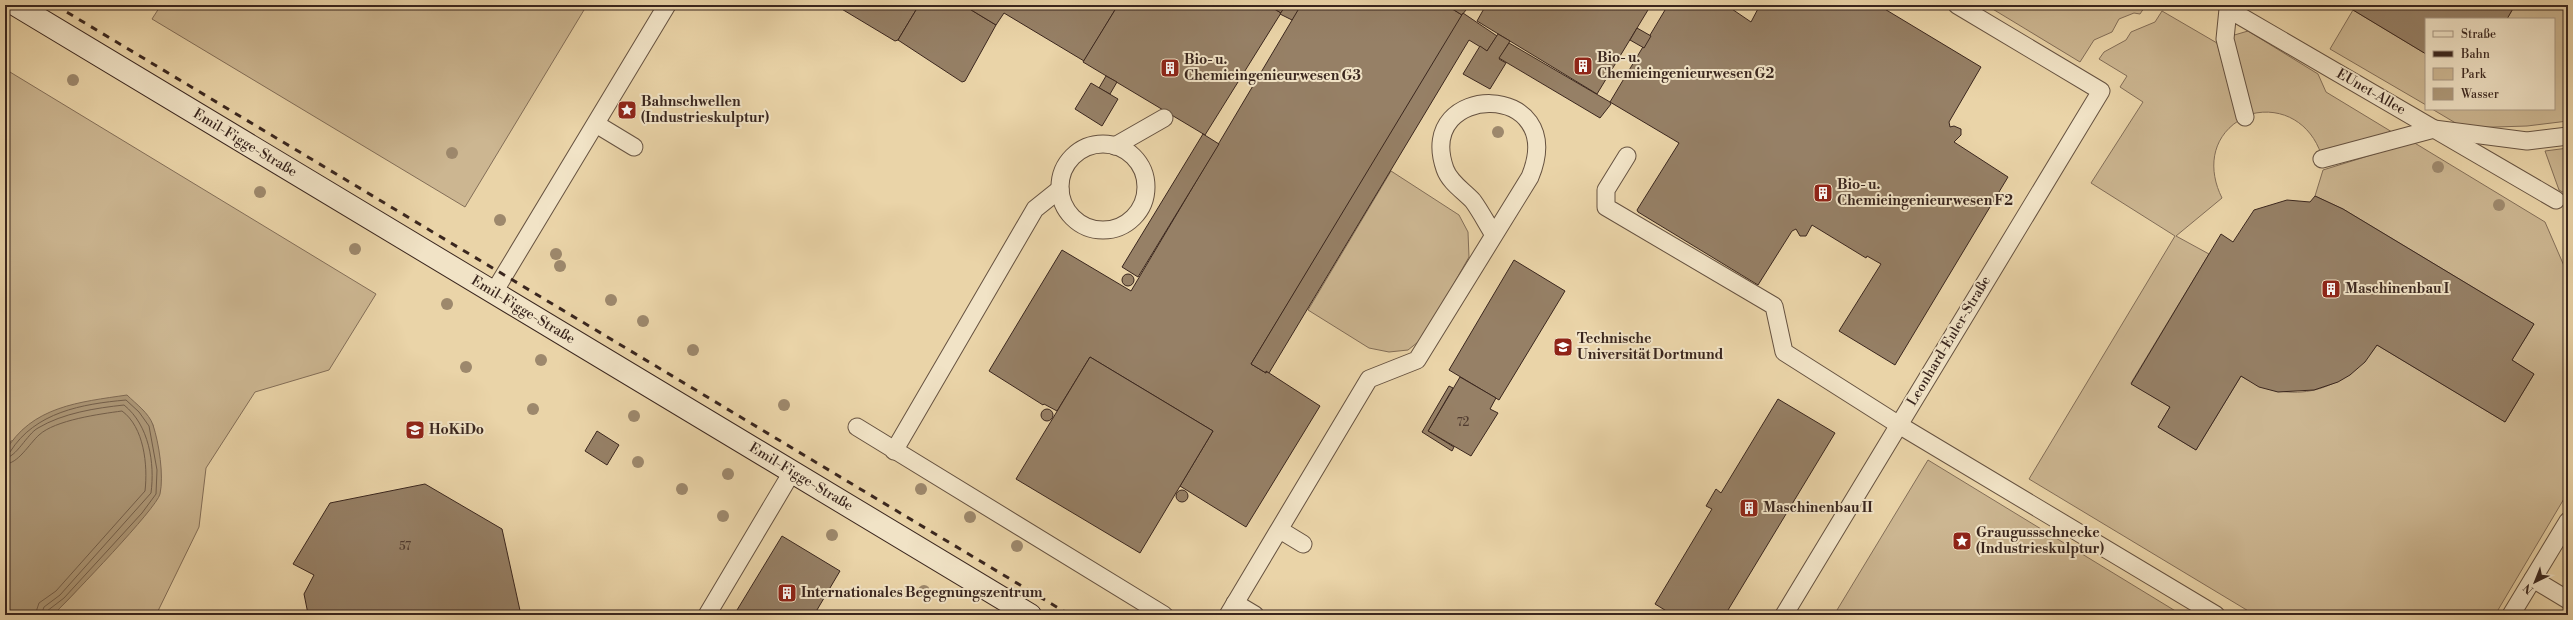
<svg xmlns="http://www.w3.org/2000/svg" width="2573" height="620" viewBox="0 0 2573 620" font-family="'Libre Bodoni',serif">
<rect width="100%" height="100%" fill="#ead4a8"/>
<filter id="stains"><feTurbulence type="fractalNoise" baseFrequency=".005" numOctaves="4"/><feColorMatrix values="0 0 0 0 .2 0 0 0 0 .09 0 0 0 0 .02 0 0 0 .5 -.17"/></filter>
<radialGradient id="worn" r=".72"><stop offset=".6" stop-color="#630" stop-opacity="0"/><stop offset="1" stop-color="#630" stop-opacity=".3"/></radialGradient>
<g fill="#ccb691" stroke="#836e58">
<path d="M161 5H587L465 207 152 19Z"/>
<path d="M1986 5H2146L2140 14 2134 13 2119 19 2112 32 2094 40 2080 62Z"/>
<path d="M2515 5H2568V121L2527 126 2464 128 2432 109H2554V19H2507Z"/>
<path d="M2353 10 2426 54V105L2330 49Z"/>
<path d="M2162 11 2217 43 2238 121C2211 139 2208 170 2222 198L2176 236 2209 254 2131 383 2170 407 2158 427 2196 450 2241 376C2292 407 2343 392 2377 345L2505 422 2534 374 2512 360 2534 324 2343 209 2315 196 2323 170 2413 142 2545 222 2568 275V492L2495 615H2255L2029 479 2175 236 2091 183 2143 102 2120 87 2127 76 2099 59 2104 52 2126 40 2131 32 2155 22Z"/>
<path d="M2248 31 2318 74 2326 92 2392 132 2321 154C2311 124 2283 106 2251 114L2231 36Z"/>
<path d="M5 69 376 294 329 370 255 392 206 468 199 527 156 615H45L56 612 67 601 145 515 156 445 153 425 142 409 11 441 5 452Z"/>
<path d="M2568 148V195L2559 190 2545 151Z"/>
<path d="M1391 171 1459 215 1468 232 1469 257 1423 338 1408 350 1389 352 1369 348 1308 310Z"/>
<path d="M1928 460 2182 615H1834Z"/>
</g>
<path fill="#ae9979" stroke="#806b55" d="M127 395C136 404 149 413 153 425 159 443 164 476 160 494 157 508 71 597 56 612 41 616 18 619 5 610V452C31 406 80 402 127 395Z"/>
<g fill="none" stroke-linecap="round" stroke-linejoin="round">
<g stroke="#74604c" stroke-width="1">
<path d="M5 453 10 452C35 412 82 404 126 400L139 412 149 426 157 470 156 494 142 513 64 598 47 611 46 615"/>
<path d="M5 458C16 458 27 434 38 428 63 413 96 408 124 405 149 425 155 463 151 493L60 595 44 607 41 615"/>
<path d="M5 464C18 464 29 444 39 435 55 420 100 414 122 411 144 427 148 465 145 491L56 591 39 603 35 615"/>
</g>
</g>
<g fill="#968066" stroke="#3a261e">
<path d="M835 5H919L898 40 895 41Z"/>
<path d="M919 5H963L996 25 965 81 962 82 898 40Z"/>
<path d="M963 5H1118L1084 61 1004 13 996 25Z"/>
<path d="M1118 5H1268L1281 13 1205 135 1083 62Z"/>
<path d="M1268 5H1286L1281 13Z"/>
<path d="M1286 5H1301L1294 21 1280 14Z"/>
<path d="M1301 5H1446L1462 15 1456 28 1251 364 1266 373V371L1320 406 1246 527 1180 486 1213 431 1090 357 1057 411 1044 404 1043 405 989 371 1062 250 1131 291Z"/>
<path d="M1446 5H1470L1462 15Z"/>
<path d="M1486 5H1651L1597 94 1477 21Z"/>
<path d="M1668 5H1726L1751 22 1760 5H1878L1981 67 1949 122 1950 127 1954 126 1961 129V135L1954 142 2008 177 1895 365 1839 331 1881 264 1867 256 1866 258 1812 225 1806 236H1800L1796 229 1792 231 1758 285 1638 212 1637 210 1679 143 1610 102Z"/>
<path d="M2356 5H2515L2507 19H2426V54L2353 10Z"/>
<path d="M1463 13 1497 36 1487 51 1469 40 1269 373 1266 371V373L1251 364Z"/>
<path d="M1637 28 1651 36 1644 48 1630 40Z"/>
<path d="M1498 34 1510 41 1499 59 1506 63 1490 89 1463 74 1480 46 1487 51Z"/>
<path d="M1509 43 1610 102 1611 104 1600 118 1499 58Z"/>
<path d="M1106 76 1117 82 1110 94 1099 88Z"/>
<path d="M1091 83 1118 99 1102 126 1075 109Z"/>
<path d="M1203 134 1219 144 1138 277 1122 267Z"/>
<path d="M2315 196 2343 209 2534 324 2512 360 2534 374 2505 422 2377 345 2365 362 2350 375 2338 382 2314 390 2278 392 2259 387 2241 376 2196 450 2158 427 2170 407 2131 384 2221 234 2233 242 2254 210 2287 200 2310 202Z"/>
<path d="M1514 260 1565 291 1499 400 1449 370Z"/>
<circle cx="1128" cy="280" r="6"/>
<path d="M1090 357 1213 431 1140 553 1016 479Z"/>
<path d="M1460 377 1496 398 1490 409 1498 413 1471 456 1428 431Z"/>
<path d="M1449 386 1453 388 1428 431 1454 447 1452 451 1422 432Z"/>
<path d="M1778 399 1835 433 1725 615H1673L1655 604 1712 509 1706 506 1716 489 1721 493Z"/>
<circle cx="1047" cy="415" r="6"/>
<path d="M597 431 619 445 607 465 585 451Z"/>
<path d="M425 484 502 529 521 615H299L308 614 304 594 314 575 293 564 330 503Z"/>
<circle cx="1182" cy="496" r="6"/>
<path d="M782 536 840 571 814 615H734Z"/>
</g>
<g fill="none" stroke-linecap="round" stroke-linejoin="round">
<defs>
<g id="lane">
<path d="M2245 117 2225 39 2228 9 2556 200"/>
<path d="M596 124 634 147"/>
<circle cx="1103" cy="187" r="43"/>
<path d="M1115 146 1164 118"/>
<path d="M1627 156 1606 190V207L1774 306 1784 352 1899 425 2216 615"/>
<path d="M2322 159 2434 129 2527 141 2568 136"/>
<path d="M494 292 667 5"/>
<path d="M857 427 1164 615"/>
<path d="M894 451 1035 209 1060 189"/>
<path d="M1280 530 1303 544"/>
<path d="M2533 579 2568 600"/>
<path d="M1235 603 1255 615"/>
<path d="M707 615 792 472"/>
<path d="M1228 615 1369 379 1417 360 1530 177C1570 80 1414 81 1445 169 1450 183 1464 191 1473 201 1481 212 1487 224 1494 235"/>
<path d="M1784 615 2101 91 1957 5"/>
<path d="M2511 615 2568 521"/>
</g>
<path id="secondary" d="M16 5 1030 615"/>
</defs>
<use href="#lane" stroke="#665240" stroke-width="19"/>
<use href="#secondary" stroke="#3a261e" stroke-width="24"/>
<use href="#lane" stroke="#f1e3c6" stroke-width="17"/>
<use href="#secondary" stroke="#f1e3c6" stroke-width="22"/>
<path stroke="#3a261e" stroke-width="3" stroke-dasharray="7 7" stroke-linecap="butt" d="M55 5 1070 615"/>
</g>
<g fill="#9d886c">
<circle cx="73" cy="80" r="6"/>
<circle cx="1498" cy="132" r="6"/>
<circle cx="452" cy="153" r="6"/>
<circle cx="2438" cy="167" r="6"/>
<circle cx="260" cy="192" r="6"/>
<circle cx="2499" cy="205" r="6"/>
<circle cx="500" cy="220" r="6"/>
<circle cx="355" cy="249" r="6"/>
<circle cx="556" cy="254" r="6"/>
<circle cx="560" cy="266" r="6"/>
<circle cx="611" cy="300" r="6"/>
<circle cx="447" cy="304" r="6"/>
<circle cx="643" cy="321" r="6"/>
<circle cx="693" cy="350" r="6"/>
<circle cx="541" cy="360" r="6"/>
<circle cx="466" cy="367" r="6"/>
<circle cx="784" cy="405" r="6"/>
<circle cx="533" cy="409" r="6"/>
<circle cx="634" cy="416" r="6"/>
<circle cx="638" cy="462" r="6"/>
<circle cx="728" cy="474" r="6"/>
<circle cx="682" cy="489" r="6"/>
<circle cx="921" cy="489" r="6"/>
<circle cx="723" cy="516" r="6"/>
<circle cx="970" cy="517" r="6"/>
<circle cx="832" cy="535" r="6"/>
<circle cx="1017" cy="546" r="6"/>
<circle cx="924" cy="591" r="6"/>
</g>
<defs>
<symbol id="building-square" viewBox="-11 -11 22 22"><rect x="-9" y="-9" width="18" height="18" rx="4" fill="#8f2418" stroke="#f1e3c6"/><path d="M-4-6H4V6H1V3H-1V6H-4ZM-2.5-4.3h1.7v1.8h-1.7ZM.8-4.3h1.7v1.8H.8ZM-2.5-1h1.7V.8h-1.7ZM.8-1h1.7V.8H.8Z" fill="#fff"/></symbol>
<symbol id="sight-square" viewBox="-11 -11 22 22"><rect x="-9" y="-9" width="18" height="18" rx="4" fill="#8f2418" stroke="#f1e3c6"/><path d="M0-6L1.8-2.2L6-1.7L2.9 1.2L3.7 5.4L0 3.3L-3.7 5.4L-2.9 1.2L-6-1.7L-1.8-2.2Z" fill="#fff"/></symbol>
<symbol id="university-square" viewBox="-11 -11 22 22"><rect x="-9" y="-9" width="18" height="18" rx="4" fill="#8f2418" stroke="#f1e3c6"/><path d="M0-5L7-2L0 1L-7-2ZM-4 1L0 2.5L4 1V4Q0 6-4 4Z" fill="#fff"/></symbol>
<symbol id="school-square" viewBox="-11 -11 22 22"><rect x="-9" y="-9" width="18" height="18" rx="4" fill="#8f2418" stroke="#f1e3c6"/><path d="M0-5L7-2L0 1L-7-2ZM-4 1L0 2.5L4 1V4Q0 6-4 4Z" fill="#fff"/></symbol>
</defs>
<g fill-rule="evenodd">
<use href="#building-square" x="1572" y="55" width="22" height="22"/>
<use href="#building-square" x="1159" y="57" width="22" height="22"/>
<use href="#sight-square" x="616" y="99" width="22" height="22"/>
<use href="#building-square" x="1812" y="182" width="22" height="22"/>
<use href="#building-square" x="2320" y="278" width="22" height="22"/>
<use href="#university-square" x="1552" y="336" width="22" height="22"/>
<use href="#school-square" x="404" y="419" width="22" height="22"/>
<use href="#building-square" x="1738" y="497" width="22" height="22"/>
<use href="#sight-square" x="1951" y="530" width="22" height="22"/>
<use href="#building-square" x="776" y="582" width="22" height="22"/>
</g>
<g text-anchor="middle" dominant-baseline="central" stroke-width="4" stroke-linejoin="round" paint-order="stroke">
<g font-size="12" fill="#513c30">
<text x="1463" y="422">72</text>
<text x="405" y="546">57</text>
</g>
<g font-size="14" font-weight="bold" fill="#3a261e" stroke="#f1e3c6" text-anchor="start">
<text x="1597" y="58">Bio- u.<tspan x="1597" dy="16">Chemieingenieurwesen G2</tspan></text>
<text x="1184" y="60">Bio- u.<tspan x="1184" dy="16">Chemieingenieurwesen G3</tspan></text>
<text x="641" y="102">Bahnschwellen<tspan x="641" dy="16">(Industrieskulptur)</tspan></text>
<text x="1837" y="185">Bio- u.<tspan x="1837" dy="16">Chemieingenieurwesen F2</tspan></text>
<text x="2345" y="289">Maschinenbau I</text>
<text x="1577" y="339">Technische<tspan x="1577" dy="16">Universität Dortmund</tspan></text>
<text x="429" y="430">HoKiDo</text>
<text x="1763" y="508">Maschinenbau II</text>
<text x="1976" y="533">Graugussschnecke<tspan x="1976" dy="16">(Industrieskulptur)</tspan></text>
<text x="801" y="593">Internationales Begegnungszentrum</text>
</g>
<g font-size="14" fill="#3a261e" stroke="#f1e3c6">
<text transform="translate(2371 92) rotate(30)">EUnet-Allee</text>
<text transform="translate(245 143) rotate(31)">Emil-Figge-Straße</text>
<text transform="translate(523 310) rotate(31)">Emil-Figge-Straße</text>
<text transform="translate(1949 341) rotate(-59)">Leonhard-Euler-Straße</text>
<text transform="translate(801 477) rotate(31)">Emil-Figge-Straße</text>
</g>
</g>
<rect width="2573" height="620" fill="none" stroke="#ead4a8" stroke-width="20"/>
<rect x="6" y="6" width="2561" height="608" fill="none" stroke="#3a261e" stroke-width="2"/>
<rect x="10" y="10" width="2553" height="600" fill="none" stroke="#3a261e"/>
<rect x="2425" y="18" width="130" height="92" fill="#f1e3c6" stroke="#a89783"/>
<rect x="2433" y="31" width="20" height="6" fill="#f1e3c6" stroke="#a89783"/>
<text x="2461" y="38" font-size="12" fill="#3a261e">Straße</text>
<rect x="2433" y="51" width="20" height="6" fill="#3a261e" stroke="#a89783"/>
<text x="2461" y="58" font-size="12" fill="#3a261e">Bahn</text>
<rect x="2433" y="68" width="20" height="12" fill="#ccb691" stroke="#a89783"/>
<text x="2461" y="78" font-size="12" fill="#3a261e">Park</text>
<rect x="2433" y="88" width="20" height="12" fill="#ae9979" stroke="#a89783"/>
<text x="2461" y="98" font-size="12" fill="#3a261e">Wasser</text>
<g transform="translate(2535 582) rotate(223)" stroke="#f1e3c6" stroke-width="3" paint-order="stroke">
<path d="M0-3L7 15L0 10L-7 15Z" fill="#3a261e"/>
<text y="-6" font-size="11" font-weight="bold" text-anchor="middle" fill="#3a261e">N</text>
</g>
<rect width="100%" height="100%" filter="url(#stains)"/>
<rect width="100%" height="100%" fill="url(#worn)"/>
</svg>
